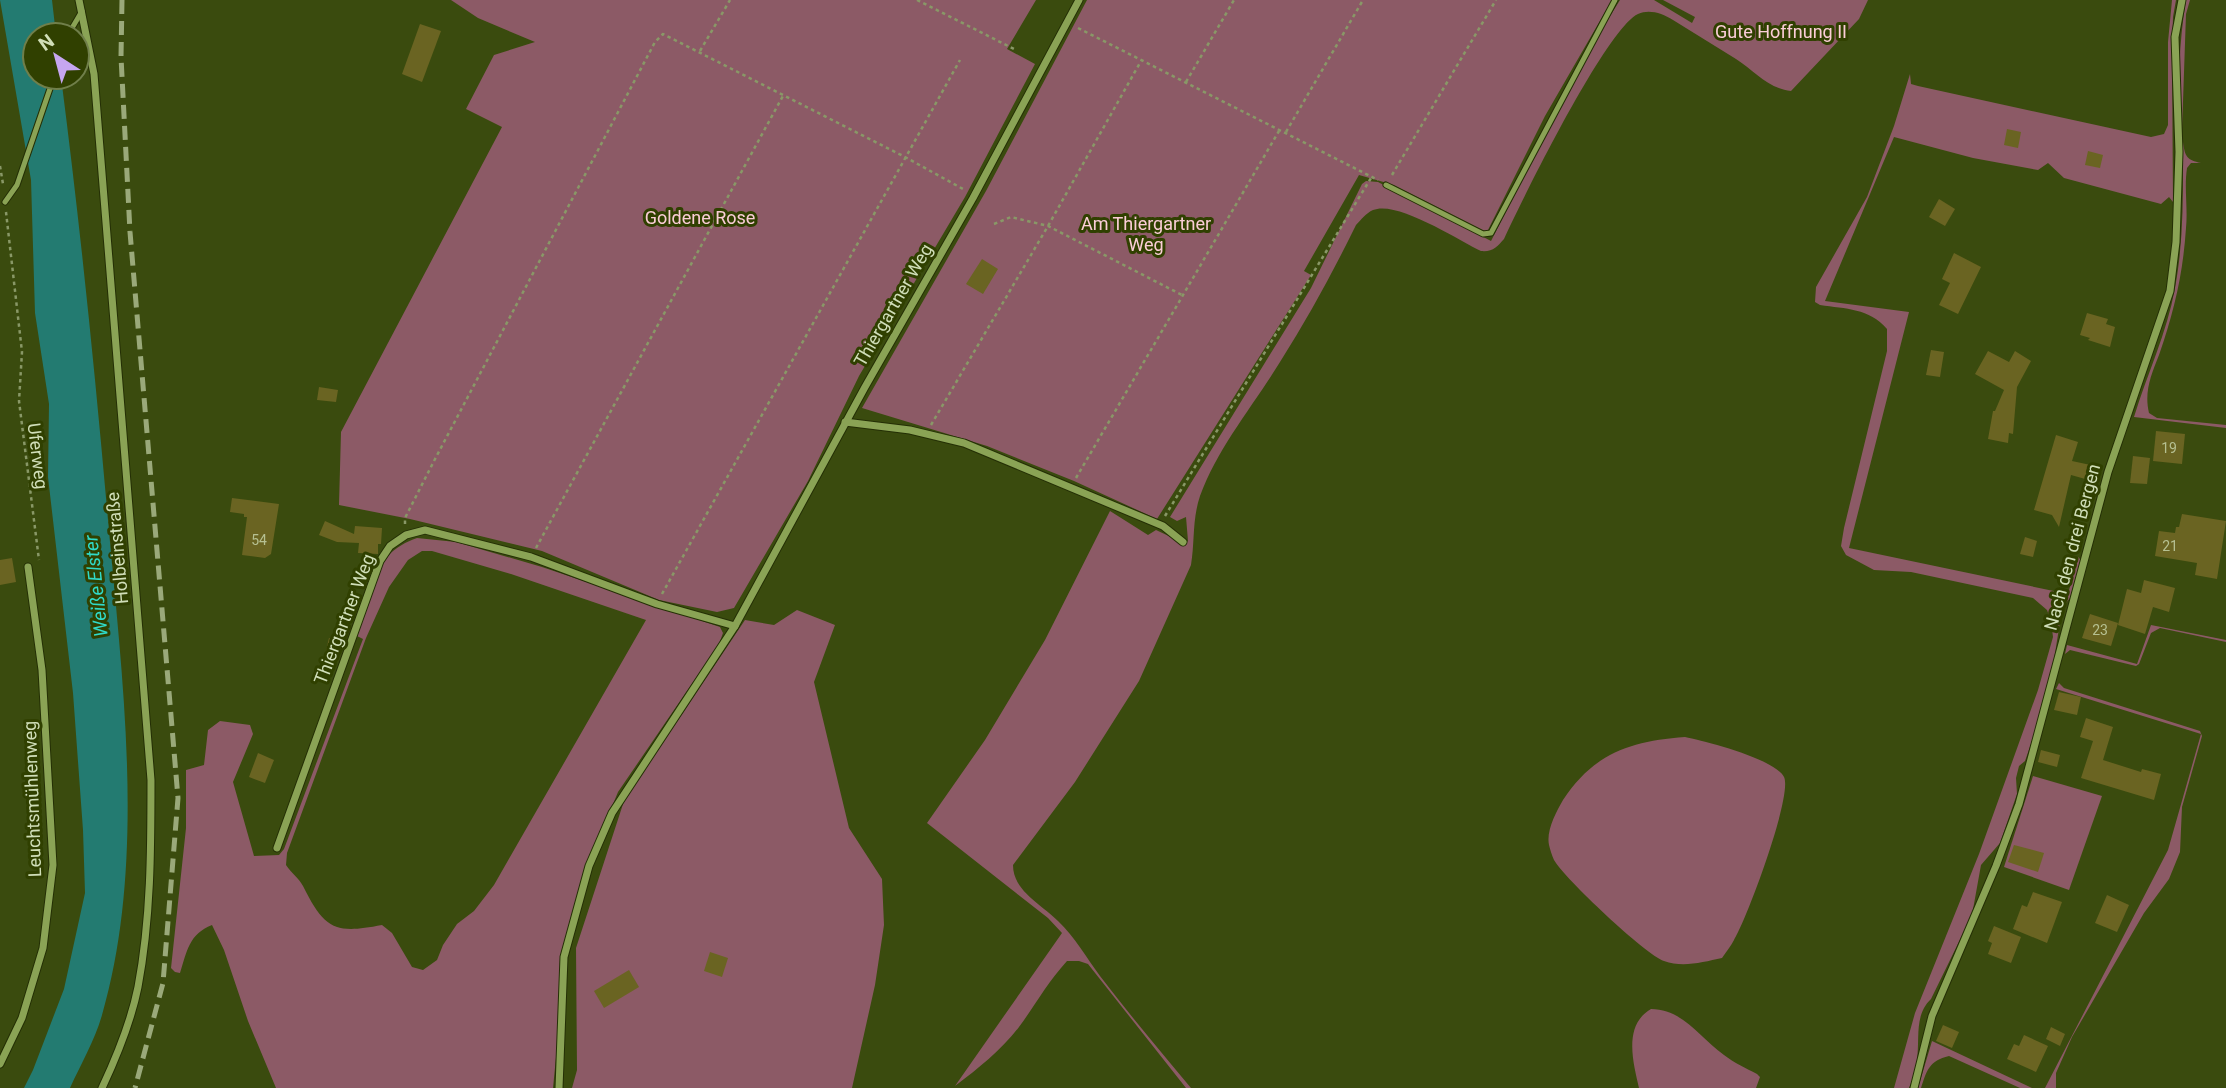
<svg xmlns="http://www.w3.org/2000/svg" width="2226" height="1088" viewBox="0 0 2226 1088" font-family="Roboto,sans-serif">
<rect width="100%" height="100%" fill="#3a4b0e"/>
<g fill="#8c5a66" fill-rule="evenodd">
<path d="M451 0H1036L1007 49 1035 64 965 197 859 376 808 481 734 608 717 612 659 600 542 551 410 519 339 505 341 432 502 127 466 109 494 55 535 42 478 18Z"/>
<path d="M1087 0H1612L1545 116 1487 232 1394 185 1359 175 1304 271 1311 275 1157 519 1074 481 987 446 862 408 986 191Z"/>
<path d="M1620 0H1654L1692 23 1695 17 1663 0H1868L1859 19 1791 91C1767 88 1755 71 1736 59 1715 46 1694 33 1673 20 1662 13 1649 9 1638 14 1606 29 1522 200 1504 239 1497 247 1493 252 1481 251 1458 240 1397 200 1373 210 1366 213 1361 220 1356 225 1333 272 1308 318 1280 362 1253 406 1218 447 1200 496 1192 520 1195 541 1191 565L1139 681 1075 782 1013 865C1013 891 1041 904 1058 921 1075 937 1086 957 1100 976 1129 1014 1160 1051 1191 1088H1186L1088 964 1079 961H1067C1047 983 1036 1004 1019 1027 1001 1050 979 1068 955 1086L1062 933 1048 918 927 823 985 740 1045 640 1110 511 1148 535 1156 530 1173 538 1183 546 1188 541 1186 517 1177 521 1170 517 1311 288 1362 184 1366 181 1378 182 1491 241 1589 50Z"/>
<path d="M2172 0H2176L2173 17 2172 55 2173 202 2169 197 2161 204 2064 178 2048 163 2038 170 1973 158 1894 137 1825 301 1909 312 1849 548 2068 594 2078 557 2081 560 2070 598 2059 611 2060 622 2053 666 2039 721 2025 761 2019 766 2016 778 2017 794 2000 843 1981 865 1972 915 1931 999C1914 1015 1920 1038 1917 1060 1916 1069 1913 1079 1909 1088H1894L1915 1013 1979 854 2038 690 2053 637 2051 621 2047 610 2033 598 1911 572 1874 570 1846 555 1841 546 1844 528 1887 351V329C1869 308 1846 309 1820 305L1815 302 1816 287 1867 197 1894 126 1910 74 1911 84 1918 86 2151 137 2164 134 2168 125V42Z"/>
<path d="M2186 0H2190L2186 14 2182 131C2177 88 2179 42 2186 0Z"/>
<path d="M2183 142C2185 157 2187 160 2201 163H2191L2187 168C2184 188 2188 208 2186 228 2183 274 2174 312 2159 355 2151 375 2144 392 2149 413L2157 418 2226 425V428L2134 417C2147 374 2167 333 2175 288 2184 240 2183 191 2183 142Z"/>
<path d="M417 538 456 542 542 567 720 627 723 633 719 644 618 792 588 865 569 926 553 1088H276L248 1021 224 950 212 925C189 934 187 951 180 973L175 972 171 968 186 828V770L204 765 208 730 220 721 250 725 253 734 233 782 254 856 279 855 284 849 363 639 357 636C365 612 373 576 388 556 396 547 406 542 417 538ZM422 551H432L511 574 646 620 494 885 474 911 457 924 443 945 437 960 423 970 412 967 392 933 382 925C335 934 325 930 303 886 299 878 291 873 286 865L287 853 366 638 389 587 408 560Z"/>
<path d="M797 610 835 625 814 682 849 828 882 879 884 925 875 985 852 1088H572L577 1070 576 948 624 801 745 620 774 625Z"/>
<path d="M2151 625 2226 640V642L2160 628 2151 633 2139 664 2136 666 2070 650 2065 654 2067 645 2137 664Z"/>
<path d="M2059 683 2064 688 2200 731 2202 736 2182 807 2180 852 2169 879 2144 913 2072 1037 2056 1073V1088H2045L2168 850 2201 734 2056 689Z"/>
<path d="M1685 737C1705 741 1775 759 1784 777 1793 795 1747 919 1734 940 1731 946 1726 952 1722 958 1703 962 1683 968 1664 961 1646 955 1564 878 1554 860 1552 856 1550 849 1549 845 1546 831 1556 812 1563 800 1594 753 1631 741 1685 737Z"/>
<path d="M2033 776 2102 796 2069 890 2004 867Z"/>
<path d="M1651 1009C1683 1009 1700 1038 1724 1055 1734 1063 1746 1068 1757 1074L1760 1077 1756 1088H1639C1633 1062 1623 1025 1651 1009Z"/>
<path d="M1932 1041 2032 1088H2020L1949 1056C1929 1061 1927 1070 1921 1088H1918Z"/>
</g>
<path fill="#237b71" d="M0 0H52L56 35H35V77H61C80 224 95 372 108 520 122 679 147 860 102 1015 95 1040 81 1064 70 1088H24L33 1070 64 989 85 893 83 830 73 693 48 477 49 404 35 313 31 180Z"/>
<g fill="#6a6422">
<path d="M420 24 441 31 422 82 402 74Z"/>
<path d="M2007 129 2021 132 2018 148 2004 145Z"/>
<path d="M2088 151 2103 155 2100 168 2085 165Z"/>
<path d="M1939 199 1955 209 1945 226 1929 217Z"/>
<path d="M1954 253 1981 267 1958 314 1939 305 1950 283 1942 279Z"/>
<path d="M982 259 998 269 983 294 966 284Z"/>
<path d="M2087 313 2108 319 2106 324 2115 327 2110 347 2088 340 2090 338 2080 335Z"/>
<path d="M1931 350 1944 352 1940 377 1926 375Z"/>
<path d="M1988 351 2009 362 2015 351 2031 361 2017 387 2013 434 2009 433 2008 443 1988 439 1993 411H1995L2004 390 1975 374Z"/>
<path d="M319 387 338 390 336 402 317 400Z"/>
<path d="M2156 431 2185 434 2182 464 2153 461Z"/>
<path d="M2056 435 2078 442 2072 461 2100 467 2096 482 2071 475 2059 527 2052 515 2034 510Z"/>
<path d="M2133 456 2150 458 2147 484 2130 483Z"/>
<path d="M232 498 279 504 271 554 265 558 242 555 247 517H244V514L230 512Z"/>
<path d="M2182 514 2226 521 2217 579 2195 575 2197 563 2155 556 2159 531 2175 533 2176 527H2179Z"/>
<path d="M325 521 354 534 355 526 382 528 381 544H378V554L358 553 359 543 337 542 319 535Z"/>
<path d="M2025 537 2037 541 2033 557 2020 554Z"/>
<path d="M12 558 16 582 0 585V560Z"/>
<path d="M2144 580 2175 588 2169 612 2153 607 2145 634 2118 625 2127 589 2141 593Z"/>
<path d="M2090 614 2118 623 2111 646 2082 638Z"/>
<path d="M329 638 343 642 337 662 324 659Z"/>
<path d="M2059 692 2081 697 2077 715 2054 710Z"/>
<path d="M2086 718 2113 727 2103 760 2141 772 2142 769 2161 774 2154 800 2081 778 2093 741 2080 737Z"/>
<path d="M2041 750 2060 755 2057 767 2038 762Z"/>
<path d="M258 753 274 760 265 783 249 777Z"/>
<path d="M2014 845 2044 853 2038 872 2008 862Z"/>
<path d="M2033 892 2062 902 2047 943 2013 929 2022 905 2027 907Z"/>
<path d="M2107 895 2129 905 2117 932 2095 923Z"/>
<path d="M1994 926 2021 937 2011 963 1988 954 1992 943 1988 941Z"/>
<path d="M710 952 728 958 722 977 704 971Z"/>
<path d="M629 970 639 987 604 1008 594 991Z"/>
<path d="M1943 1025 1959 1032 1952 1048 1936 1041Z"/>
<path d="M2051 1027 2065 1034 2060 1046 2046 1039Z"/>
<path d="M2024 1035 2048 1046 2036 1072 2007 1059 2014 1044 2019 1046Z"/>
</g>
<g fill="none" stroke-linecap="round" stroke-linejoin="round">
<defs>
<g id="service">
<path d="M68 35 82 11"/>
<path d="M1386 185 1483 234 1491 233 1615 0"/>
<path d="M5 202 17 185 54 77"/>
</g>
<g id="minor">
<path d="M79 0 94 74 151 780C151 849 151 918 138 987 131 1022 117 1056 102 1088"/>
<path d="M845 422 910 430 964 443 1163 526 1183 542"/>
<path d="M277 848 380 561 390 546 406 535 425 530 531 557 657 604 735 626"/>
<path d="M0 1064 22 1018 43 948 53 865 42 670 28 567"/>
<path d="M559 1088 564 957 589 866 612 813 735 626 865 387 973 198 1079 0"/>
<path d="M1914 1088 1932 1016 1996 866 2019 804 2108 472 2170 291 2176 242 2179 152 2175 37 2182 0"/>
</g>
</defs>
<use href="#service" stroke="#242f05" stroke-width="7"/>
<use href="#minor" stroke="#242f05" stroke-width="9"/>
<g stroke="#899867" stroke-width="2.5" stroke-dasharray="3.5 3.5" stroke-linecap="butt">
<path d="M917 0 1016 50"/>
<path d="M1078 28 1378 180"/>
<path d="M700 51 730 0"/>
<path d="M1186 82 1234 0"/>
<path d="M1286 132 1363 0"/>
<path d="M0 166 3 184"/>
<path d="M1392 175 1496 0"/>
<path d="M6 212 22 352 19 401 39 560"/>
<path d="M994 224 1011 217 1048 226 1182 295"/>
<path d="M931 425 1048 226 1141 61"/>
<path d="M1076 478 1279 131"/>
<path d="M1165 516 1371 178"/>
<path d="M405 524V518L434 461 655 42 663 34 905 157 963 189"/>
<path d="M536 548 784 94"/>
<path d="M662 594 960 60"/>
</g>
<use href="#service" stroke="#8aa355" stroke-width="5"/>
<use href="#minor" stroke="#8aa355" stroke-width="7"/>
<path stroke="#9aa97a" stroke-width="5" stroke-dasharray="14 7" stroke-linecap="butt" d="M122 0 121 57 130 232 178 798 163 983 135 1088"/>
</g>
<g text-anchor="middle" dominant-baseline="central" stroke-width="6" stroke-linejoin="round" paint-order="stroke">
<g font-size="14" fill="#b6c092">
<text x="2169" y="448">19</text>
<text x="259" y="540">54</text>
<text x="2170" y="546">21</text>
<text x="2100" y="630">23</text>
</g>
<g font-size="18" fill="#fbcdd7" stroke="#304000">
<text x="1781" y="31">Gute Hoffnung II</text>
<text x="700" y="217">Goldene Rose</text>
<text x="1146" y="223">Am Thiergartner<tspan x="1146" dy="21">Weg</tspan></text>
</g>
<g font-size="18" fill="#d0deb8" stroke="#304000">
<text transform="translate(893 305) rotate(-60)">Thiergartner Weg</text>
<text transform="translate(38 456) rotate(83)">Uferweg</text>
<text transform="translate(2072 547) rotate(-75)">Nach den drei Bergen</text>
<text transform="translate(117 548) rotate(-95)">Holbeinstraße</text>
<text transform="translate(344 619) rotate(-69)">Thiergartner Weg</text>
<text transform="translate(32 799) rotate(-92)">Leuchtsmühlenweg</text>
</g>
<g font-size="19" font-style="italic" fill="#30dac8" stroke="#304000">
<text transform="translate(96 586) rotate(-96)">Weiße Elster</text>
</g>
</g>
<g transform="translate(56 56) rotate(324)"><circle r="33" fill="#304000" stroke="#707f4a" stroke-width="2"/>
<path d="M0-5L12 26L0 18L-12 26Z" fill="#c6a6f0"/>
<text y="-10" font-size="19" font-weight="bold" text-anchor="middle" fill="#d0deb8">N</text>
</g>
</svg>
